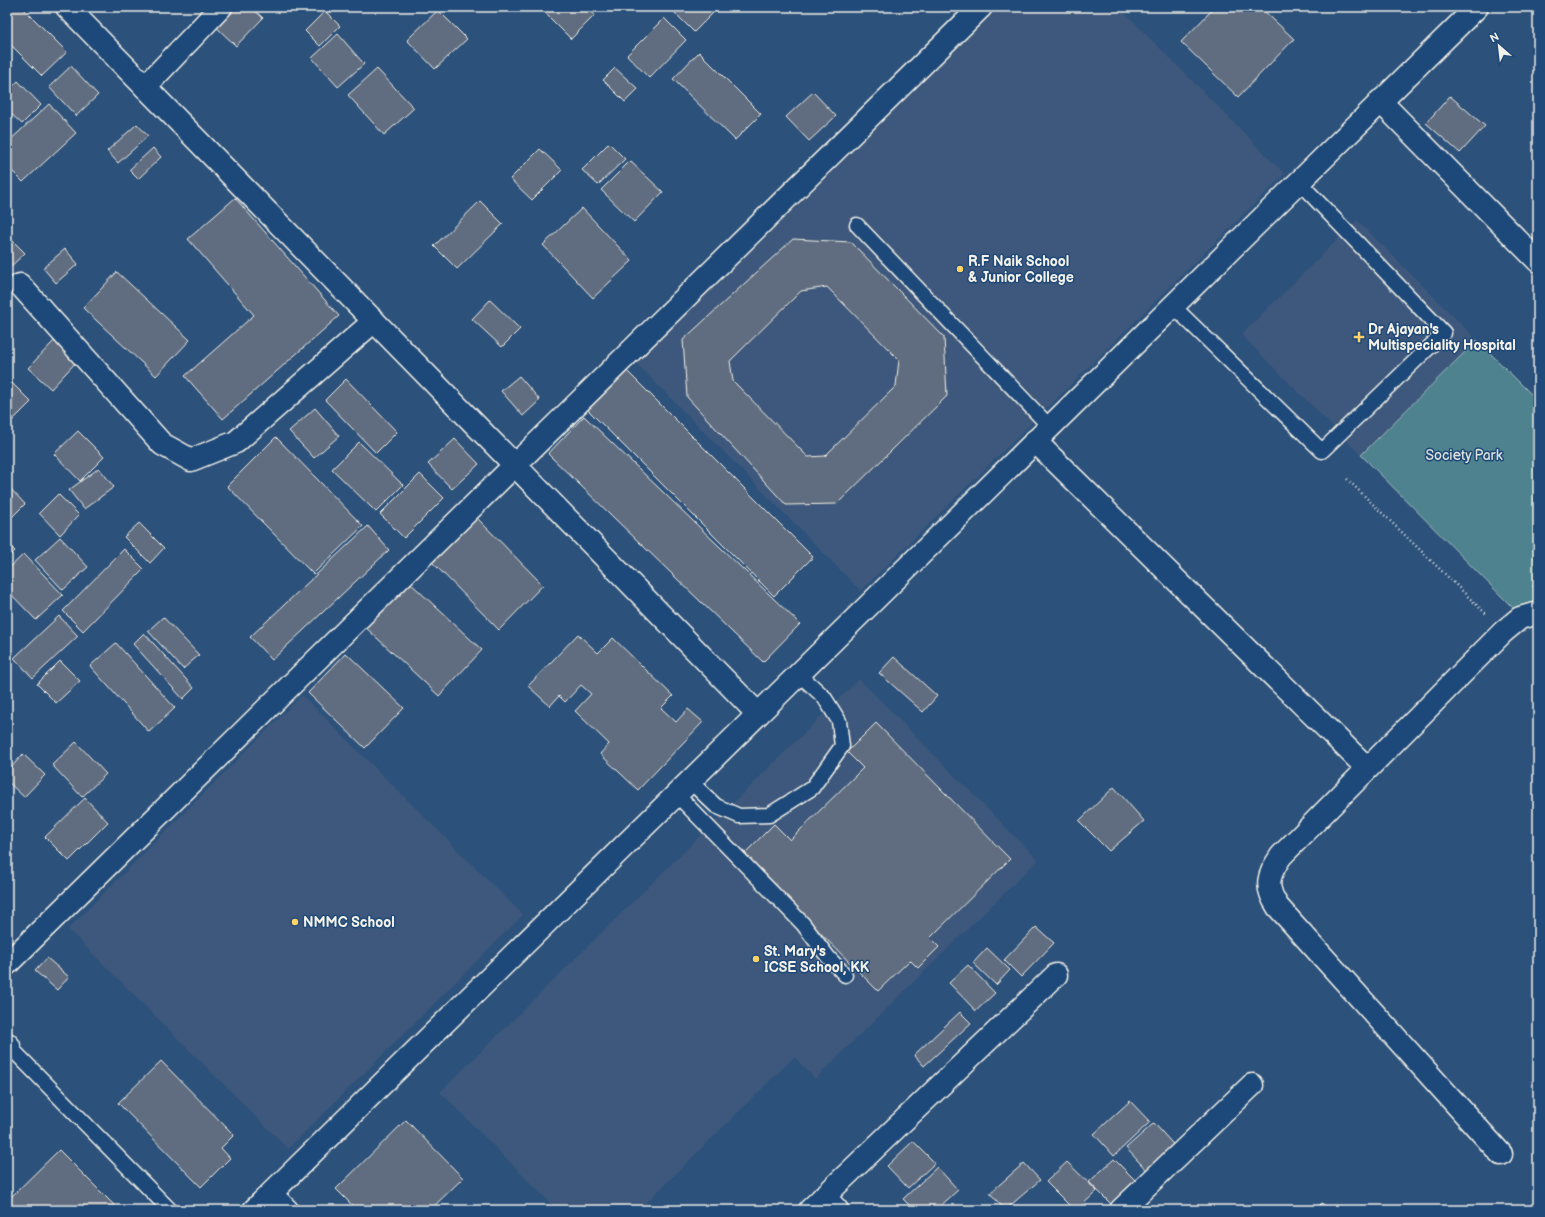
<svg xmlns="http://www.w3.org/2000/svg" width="1545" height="1217" viewBox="0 0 1545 1217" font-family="'Balsamiq Sans',sans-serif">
<rect width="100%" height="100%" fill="#2c517b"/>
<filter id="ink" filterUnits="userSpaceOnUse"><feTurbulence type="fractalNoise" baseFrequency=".025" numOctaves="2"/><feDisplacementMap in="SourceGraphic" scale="8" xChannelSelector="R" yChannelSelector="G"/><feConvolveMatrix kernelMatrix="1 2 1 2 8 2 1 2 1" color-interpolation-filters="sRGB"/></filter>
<g filter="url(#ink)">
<g fill="#3c597c">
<path d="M999 7H1119L1285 174 861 591 636 363Z"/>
<path d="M1357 220 1477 340 1361 455 1241 335Z"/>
<path d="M859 679 1038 860 815 1079 794 1057 639 1210H557L440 1092Z"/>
<path d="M302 695 523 915 288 1149 68 929Z"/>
</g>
<path fill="#4e828e" stroke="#a1babb" d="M1477 340 1538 401V611L1527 622 1361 455Z"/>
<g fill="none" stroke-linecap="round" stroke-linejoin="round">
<path stroke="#89a8bc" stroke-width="8" d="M1537 1210 1538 1209"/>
</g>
<g fill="#616d80" stroke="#f4f1e8" fill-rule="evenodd">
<path d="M10 7H22L67 52 42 76 7 41V10Z"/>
<path d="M228 7H251L263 18 236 46 212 23Z"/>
<path d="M549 7H586L595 15 571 39 544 12Z"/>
<path d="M675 7H708L713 13 694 32 672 10Z"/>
<path d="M1215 7H1260L1294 39 1238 97 1181 42Z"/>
<path d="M438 10 467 39 435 69 407 40Z"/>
<path d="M325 11 340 26 320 46 305 31Z"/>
<path d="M664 18 686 40 649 78 627 55Z"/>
<path d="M338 34 364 64 338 87 312 58Z"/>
<path d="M699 52 761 114 735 140 673 79Z"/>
<path d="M71 66 98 95 76 116 49 87Z"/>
<path d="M615 68 638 89 625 102 603 80Z"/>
<path d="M377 69 414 108 384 135 348 95Z"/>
<path d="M18 81 41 105 22 124 7 110V92Z"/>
<path d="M813 92 836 116 809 141 786 117Z"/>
<path d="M1450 96 1485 126 1460 153 1426 123Z"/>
<path d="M49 104 76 133 23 182 7 166V143Z"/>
<path d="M137 124 148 136 118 163 107 151Z"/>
<path d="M609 143 625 159 598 185 582 170Z"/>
<path d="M153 148 161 157 138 179 129 170Z"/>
<path d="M540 149 562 170 532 200 510 179Z"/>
<path d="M630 161 663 192 634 222 601 190Z"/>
<path d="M235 198 339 316 223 419 185 376 254 315 188 239Z"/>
<path d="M480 201 503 224 457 269 434 246Z"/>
<path d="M582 208 632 261 593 298 543 245Z"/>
<path d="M7 235 25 253 7 270Z"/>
<path d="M793 239 851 242 944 337 947 396 837 504 786 505 687 397 683 340ZM827 287 899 360 896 386 825 456 808 457 733 381 730 361 801 291Z"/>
<path d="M65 249 78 264 56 283 43 268Z"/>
<path d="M117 272 190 340 156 376 83 308Z"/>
<path d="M490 300 520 329 502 347 472 319Z"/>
<path d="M56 339 78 360 51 389 28 368Z"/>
<path d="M622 366 813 557 774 596 583 405Z"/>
<path d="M519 376 540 400 523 416 501 391Z"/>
<path d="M346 379 397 432 376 453 325 400Z"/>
<path d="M10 381 31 402 7 426V385Z"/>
<path d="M315 408 339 436 314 458 289 431Z"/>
<path d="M584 416 800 624 763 662 548 454Z"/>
<path d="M78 431 104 457 80 481 54 454Z"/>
<path d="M276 437 363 526 313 574 227 486Z"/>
<path d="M455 439 479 464 452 489 428 464Z"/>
<path d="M359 442 403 485 376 512 332 469Z"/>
<path d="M99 468 114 487 84 509 69 490Z"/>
<path d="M420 474 444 498 404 538 380 514Z"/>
<path d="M7 485 25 504 7 522Z"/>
<path d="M58 494 79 515 60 535 39 513Z"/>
<path d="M477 518 543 585 499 630 432 562Z"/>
<path d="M139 523 164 548 150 563 124 537Z"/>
<path d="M368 526 389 550 272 660 250 637Z"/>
<path d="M60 537 88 567 63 590 35 560Z"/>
<path d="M7 543 15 551 7 559Z"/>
<path d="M124 549 144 569 83 631 63 611Z"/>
<path d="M24 554 63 595 36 620 7 590V570Z"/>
<path d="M406 579 482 650 439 696 362 624Z"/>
<path d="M59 616 78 636 33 678 14 658Z"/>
<path d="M163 617 199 655 183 669 148 631Z"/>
<path d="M144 633 194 688 183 699 133 644Z"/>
<path d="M578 634 598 653 613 638 673 696 661 708 676 722 688 709 703 722 638 790 600 754 609 744 575 711 591 694 581 685 565 702 559 696 550 706 528 686Z"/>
<path d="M116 643 175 708 149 732 90 666Z"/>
<path d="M346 653 404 708 365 748 308 693Z"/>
<path d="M894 657 937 696 923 712 879 673Z"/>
<path d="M60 661 80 681 56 703 37 684Z"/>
<path d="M876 723 1010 859 930 938 939 947 918 968 910 960 878 991 743 855 774 824 790 840 863 768 847 752Z"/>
<path d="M76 742 106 774 82 797 52 765Z"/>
<path d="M23 754 45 775 24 797 7 781V772Z"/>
<path d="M1114 787 1144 821 1109 851 1079 821Z"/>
<path d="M85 798 108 822 69 861 45 837Z"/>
<path d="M1036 927 1054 943 1021 977 1004 960Z"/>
<path d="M987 948 1010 970 996 985 973 963Z"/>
<path d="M47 958 69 977 57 990 35 971Z"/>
<path d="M968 965 995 993 976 1011 949 983Z"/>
<path d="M960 1012 971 1023 924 1066 914 1055Z"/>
<path d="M161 1061 234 1135 221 1148 230 1158 201 1187 118 1103Z"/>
<path d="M1130 1101 1150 1122 1114 1156 1094 1134Z"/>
<path d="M406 1120 463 1178 430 1210H357L336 1189Z"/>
<path d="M1154 1123 1179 1151 1152 1176 1126 1148Z"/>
<path d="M913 1141 935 1163 908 1188 887 1166Z"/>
<path d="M59 1150 119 1210H12L7 1205V1201Z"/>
<path d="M1114 1159 1137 1182 1113 1206 1089 1182Z"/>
<path d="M1067 1162 1097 1191 1077 1210H1074L1046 1182Z"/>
<path d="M1024 1163 1040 1180 1005 1210 990 1193Z"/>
<path d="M937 1167 958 1190 936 1210H914L903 1199Z"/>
<path d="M1322 1203 1329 1210H1314Z"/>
</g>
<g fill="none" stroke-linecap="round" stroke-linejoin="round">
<defs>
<g id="service">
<path d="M857 225 1050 427"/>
<path d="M1173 306 1322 451 1444 333 1299 182"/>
<path d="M690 781 716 806 739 816 769 815 812 788 842 746 839 721 824 697 799 674"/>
<path d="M676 794 803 924 828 957 845 975"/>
<path d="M9 1046 170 1210"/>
</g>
<g id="minor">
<path d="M67 7 758 714"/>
<path d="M145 87 221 7"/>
<path d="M1380 101 1538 261"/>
<path d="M20 285 162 444 191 460 236 442 374 321"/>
<path d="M1035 441 1367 768"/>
<path d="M7 964 981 7"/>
<path d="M7 1044 9 1046 7 1048"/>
<path d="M1501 1154 1278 907C1264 886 1268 875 1281 856L1503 632 1520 618 1538 613"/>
<path d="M271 1194 287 1210"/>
<path d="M824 1196 837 1210"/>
<path d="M810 1210 1056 975"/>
<path d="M1121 1210 1252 1085"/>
</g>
<path id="tertiary" d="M254 1210 1477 7"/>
</defs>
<use href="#service" stroke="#f4f1e8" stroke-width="17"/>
<use href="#minor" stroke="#f4f1e8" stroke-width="25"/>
<use href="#tertiary" stroke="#f4f1e8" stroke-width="25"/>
<g stroke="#f4f1e8" stroke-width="2.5" stroke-dasharray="1 3" stroke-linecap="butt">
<path d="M1347 479 1486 614"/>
<path d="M1533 587 1538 582"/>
</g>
<use href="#service" stroke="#1f4a7a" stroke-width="14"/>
<use href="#minor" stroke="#1f4a7a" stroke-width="22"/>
<use href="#tertiary" stroke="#1f4a7a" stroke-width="22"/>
</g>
</g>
<g fill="#ffd166" stroke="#1f4a7a" stroke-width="1.5">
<circle cx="960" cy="269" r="4"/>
<path d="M1357 331h4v4h4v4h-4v4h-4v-4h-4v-4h4z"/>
<circle cx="295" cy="922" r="4"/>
<circle cx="756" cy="959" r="4"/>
</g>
<g text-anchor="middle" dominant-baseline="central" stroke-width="3" stroke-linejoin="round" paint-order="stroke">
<g font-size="14" font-weight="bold" fill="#f4f1e8" stroke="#1f4a7a" text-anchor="start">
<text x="968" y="261">R.F Naik School<tspan x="968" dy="16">&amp; Junior College</tspan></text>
<text x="1368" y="329">Dr Ajayan's<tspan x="1368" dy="16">Multispeciality Hospital</tspan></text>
<text x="303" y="922">NMMC School</text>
<text x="764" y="951">St. Mary's<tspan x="764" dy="16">ICSE School, KK</tspan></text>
</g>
<g font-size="14" fill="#dbe0da" stroke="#1f4a7a">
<text x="1464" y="455">Society Park</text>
</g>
</g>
<rect width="1545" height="1217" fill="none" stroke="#1f4a7a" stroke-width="24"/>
<rect x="12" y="12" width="1521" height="1193" fill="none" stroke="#f4f1e8" stroke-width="1.5" filter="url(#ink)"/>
<g transform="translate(1499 46) rotate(332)" stroke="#1f4a7a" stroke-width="3" paint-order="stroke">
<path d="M0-3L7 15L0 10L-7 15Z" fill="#f4f1e8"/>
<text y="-6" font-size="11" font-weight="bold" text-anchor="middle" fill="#f4f1e8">N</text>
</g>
</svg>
